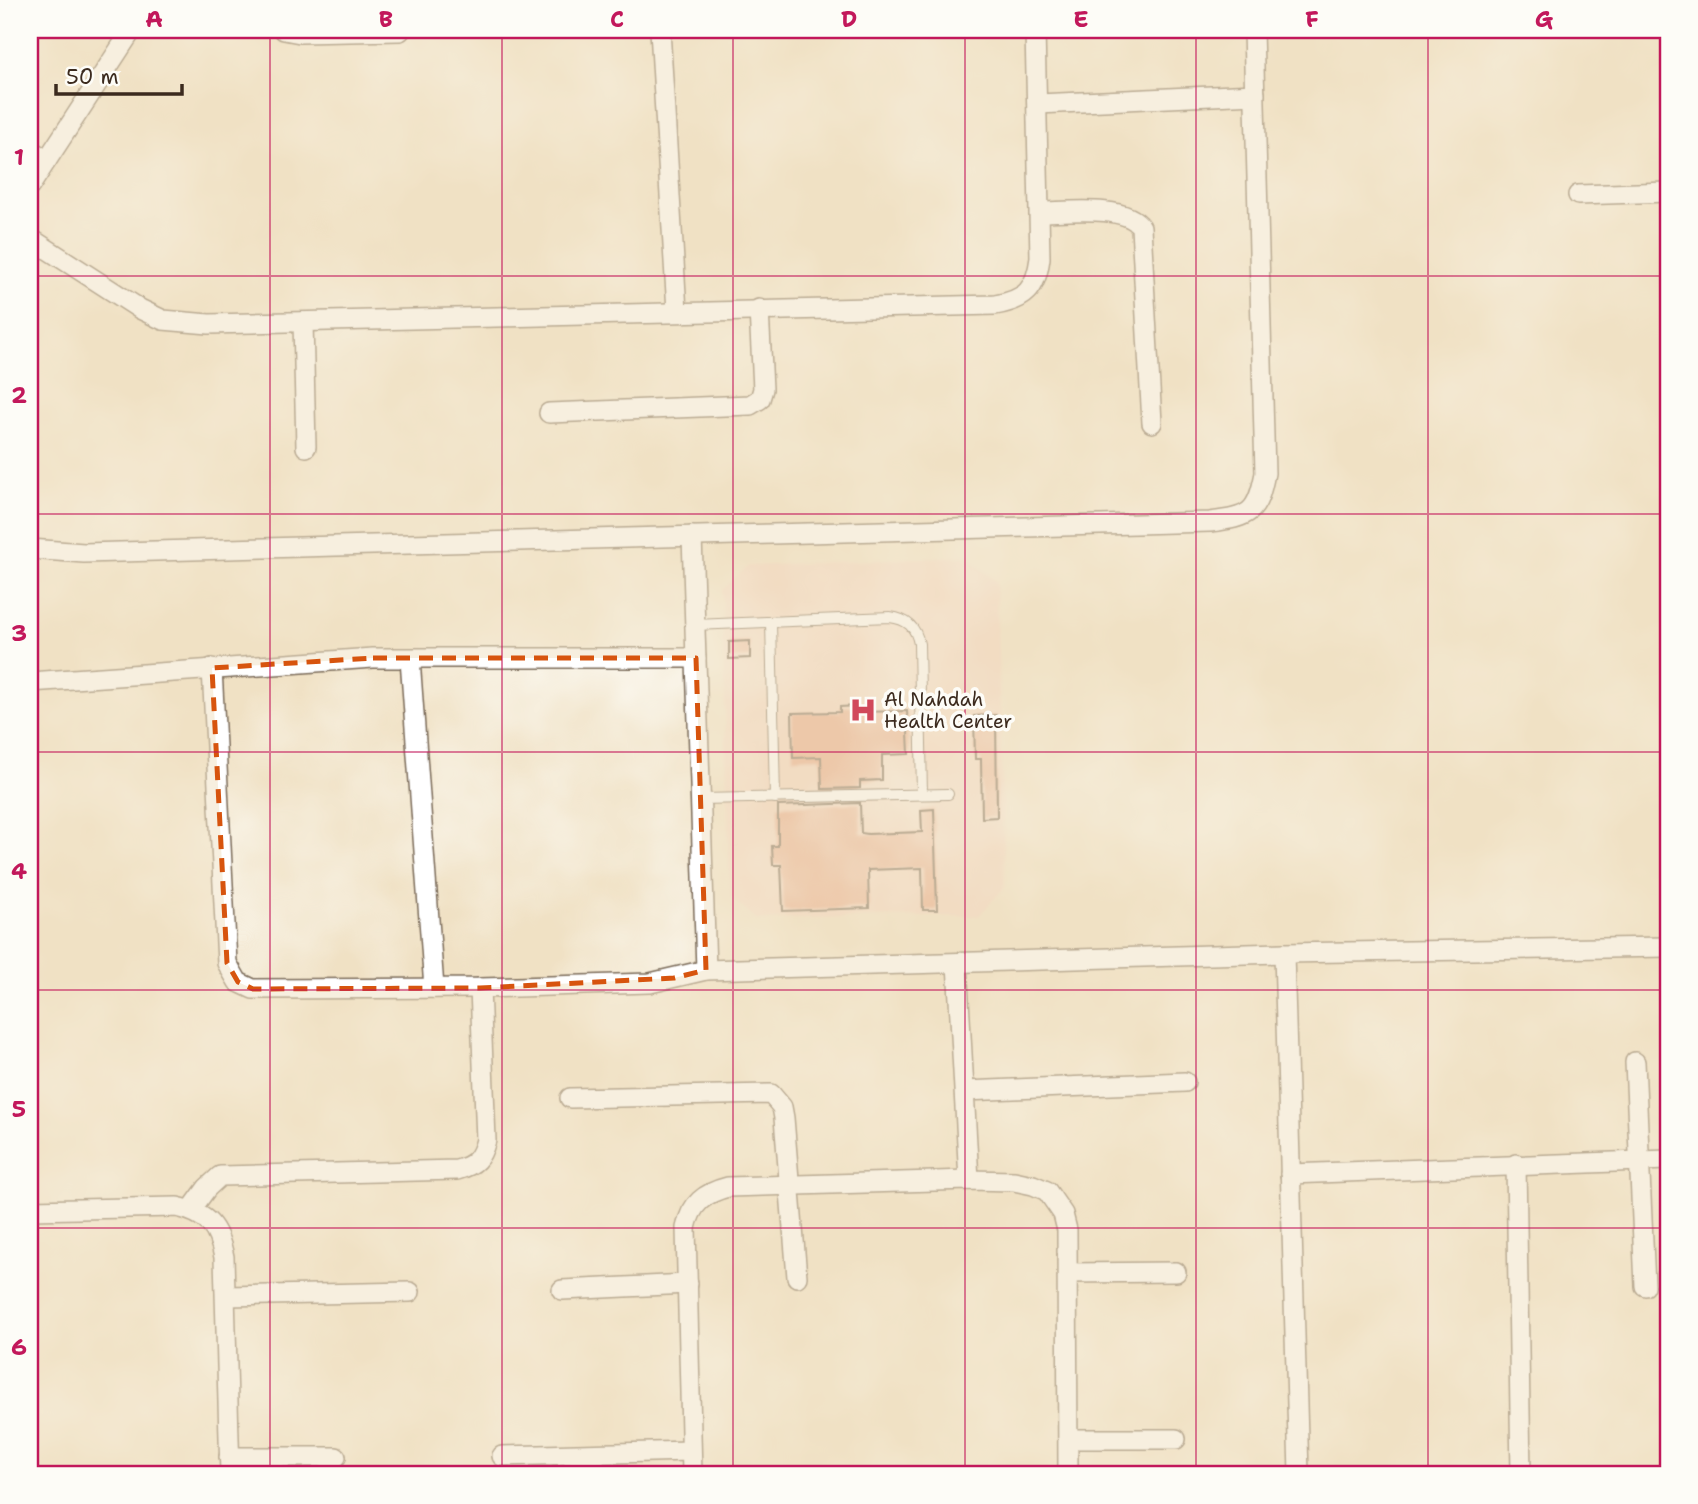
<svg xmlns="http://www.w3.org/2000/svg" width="1698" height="1504" viewBox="0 0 1698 1504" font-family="'Shantell Sans',sans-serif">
<rect width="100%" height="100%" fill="#fdfcf7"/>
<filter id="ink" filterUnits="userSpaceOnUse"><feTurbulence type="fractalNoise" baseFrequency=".0143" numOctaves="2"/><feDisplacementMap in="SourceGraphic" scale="14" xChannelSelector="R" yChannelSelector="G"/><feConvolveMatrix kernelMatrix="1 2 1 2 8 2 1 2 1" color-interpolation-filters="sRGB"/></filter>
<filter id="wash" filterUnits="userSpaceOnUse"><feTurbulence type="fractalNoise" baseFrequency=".00686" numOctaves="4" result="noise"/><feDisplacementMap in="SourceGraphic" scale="28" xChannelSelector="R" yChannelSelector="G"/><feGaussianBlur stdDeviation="1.57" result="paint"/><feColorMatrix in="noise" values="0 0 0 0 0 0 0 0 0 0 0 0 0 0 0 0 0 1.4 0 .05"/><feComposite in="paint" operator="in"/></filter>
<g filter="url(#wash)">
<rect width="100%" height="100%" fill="#f0e1c4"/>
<path fill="#f3d4bf" d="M968 556 996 582 1005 887 979 916 756 920 730 896 722 590 748 566Z"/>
<g id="blocks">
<g fill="#e8a887">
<path d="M750 641V658L729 659V642Z"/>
<path d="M857 706 858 712 907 711 909 754 882 755V780L860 781V788L822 789 821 757 793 758 792 713 840 712V707Z"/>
<path d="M996 715 997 817 982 818 981 759H975L974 716Z"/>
<path d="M860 803 861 833 868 834 922 832 921 810 934 809 937 910H923L922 868 868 870 869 908 783 911 781 865H773L772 846H778V806Z"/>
</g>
</g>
</g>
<g filter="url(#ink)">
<use href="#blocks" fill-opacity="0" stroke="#7a6a58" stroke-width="2"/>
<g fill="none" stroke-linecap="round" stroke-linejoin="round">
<defs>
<g id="service">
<path d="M771 622 775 798"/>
<path d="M695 625 890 617C907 619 916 627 919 644L922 794"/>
<path d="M701 799 948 794"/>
</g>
<g id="minor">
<path d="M284 30 300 33 400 31"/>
<path d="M660 30 677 311"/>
<path d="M1038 104 1255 94"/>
<path d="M30 150 47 160"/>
<path d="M30 186 132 30"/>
<path d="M1578 195 1668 192"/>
<path d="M1040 212C1065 212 1126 204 1141 227L1152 423"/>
<path d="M30 238 140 309 163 320 209 324 995 305C1026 300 1036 289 1040 258L1035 30"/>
<path d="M303 322 306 447"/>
<path d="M549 413 750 405 760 399 763 389 759 309"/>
<path d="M692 536 706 970"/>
<path d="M30 549 84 553 1210 522C1250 517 1257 514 1265 473L1253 30"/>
<path d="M410 659 434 988"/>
<path d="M212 668 227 963 238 982 253 989 480 988 650 983 706 970 1284 953 1668 947"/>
<path d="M30 682 373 658H696"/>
<path d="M1284 953 1299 1474"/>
<path d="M957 963 969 1180"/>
<path d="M1635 1062 1645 1286"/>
<path d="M965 1091 1185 1082"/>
<path d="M570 1098 771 1094 782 1107 784 1118 797 1277"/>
<path d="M1516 1164 1521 1474"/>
<path d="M1290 1174 1668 1160"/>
<path d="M30 1210 177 1207C208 1214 218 1227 224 1257L230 1474"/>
<path d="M191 1210 207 1188 220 1176 457 1170C475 1165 481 1159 486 1140L480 988"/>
<path d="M1068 1273 1176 1272"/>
<path d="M562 1290 688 1284"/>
<path d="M226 1296 410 1292"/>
<path d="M1069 1439H1176"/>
<path d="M502 1456 690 1451"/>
<path d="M229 1457H336"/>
<path d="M692 1474 686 1228C691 1204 704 1193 728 1187L969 1180 1014 1181 1033 1185 1047 1191 1063 1214 1067 1230 1068 1474"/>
</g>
</defs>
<use href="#service" stroke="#7a6a58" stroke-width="12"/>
<use href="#minor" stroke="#7a6a58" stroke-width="22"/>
<use href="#service" stroke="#fff" stroke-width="10"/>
<use href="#minor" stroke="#fff" stroke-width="19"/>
</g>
</g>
<path d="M0 0H1698V1504H0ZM373 658H696L706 970 674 978 480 988 253 989 238 982 227 963 212 668Z" fill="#f0e1c4" fill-opacity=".55" fill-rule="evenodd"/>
<path fill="none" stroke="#d7540e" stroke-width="5" stroke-dasharray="14 9" stroke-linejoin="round" d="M373 658H696L706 970 674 978 480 988 253 989 238 982 227 963 212 668Z"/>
<path fill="none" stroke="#c2185b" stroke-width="2" stroke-opacity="0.55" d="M270 30V1474M502 30V1474M733 30V1474M965 30V1474M1196 30V1474M1428 30V1474M30 276H1668M30 514H1668M30 752H1668M30 990H1668M30 1228H1668"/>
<defs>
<symbol id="hospital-bare" viewBox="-9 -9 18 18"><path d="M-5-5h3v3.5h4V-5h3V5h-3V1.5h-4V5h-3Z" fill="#d1495b" stroke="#fdfcf7" stroke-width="2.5" paint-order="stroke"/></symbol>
</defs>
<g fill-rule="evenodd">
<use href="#hospital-bare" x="844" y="691" width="38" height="38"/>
</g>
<g text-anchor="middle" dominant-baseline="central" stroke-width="7" stroke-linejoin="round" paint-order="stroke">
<g font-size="19" fill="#3b2a1e" stroke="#fdfcf7" text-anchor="start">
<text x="884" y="699">Al Nahdah<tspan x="884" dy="22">Health Center</tspan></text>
</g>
</g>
<rect width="1698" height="1504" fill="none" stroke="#fdfcf7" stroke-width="77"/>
<path d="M56 84v10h126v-10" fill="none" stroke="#3b2a1e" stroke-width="3.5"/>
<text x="66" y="84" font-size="21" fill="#3b2a1e" stroke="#fdfcf7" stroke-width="5" paint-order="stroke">50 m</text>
<rect x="38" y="38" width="1622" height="1428" fill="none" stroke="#c2185b" stroke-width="2.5"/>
<g font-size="23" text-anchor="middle" font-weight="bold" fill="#c2185b">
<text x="154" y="27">A</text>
<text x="386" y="27">B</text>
<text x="617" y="27">C</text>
<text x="849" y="27">D</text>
<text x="1081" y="27">E</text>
<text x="1312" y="27">F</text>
<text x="1544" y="27">G</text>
<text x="19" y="165">1</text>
<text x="19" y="403">2</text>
<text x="19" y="641">3</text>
<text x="19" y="879">4</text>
<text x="19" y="1117">5</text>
<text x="19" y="1355">6</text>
</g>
</svg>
